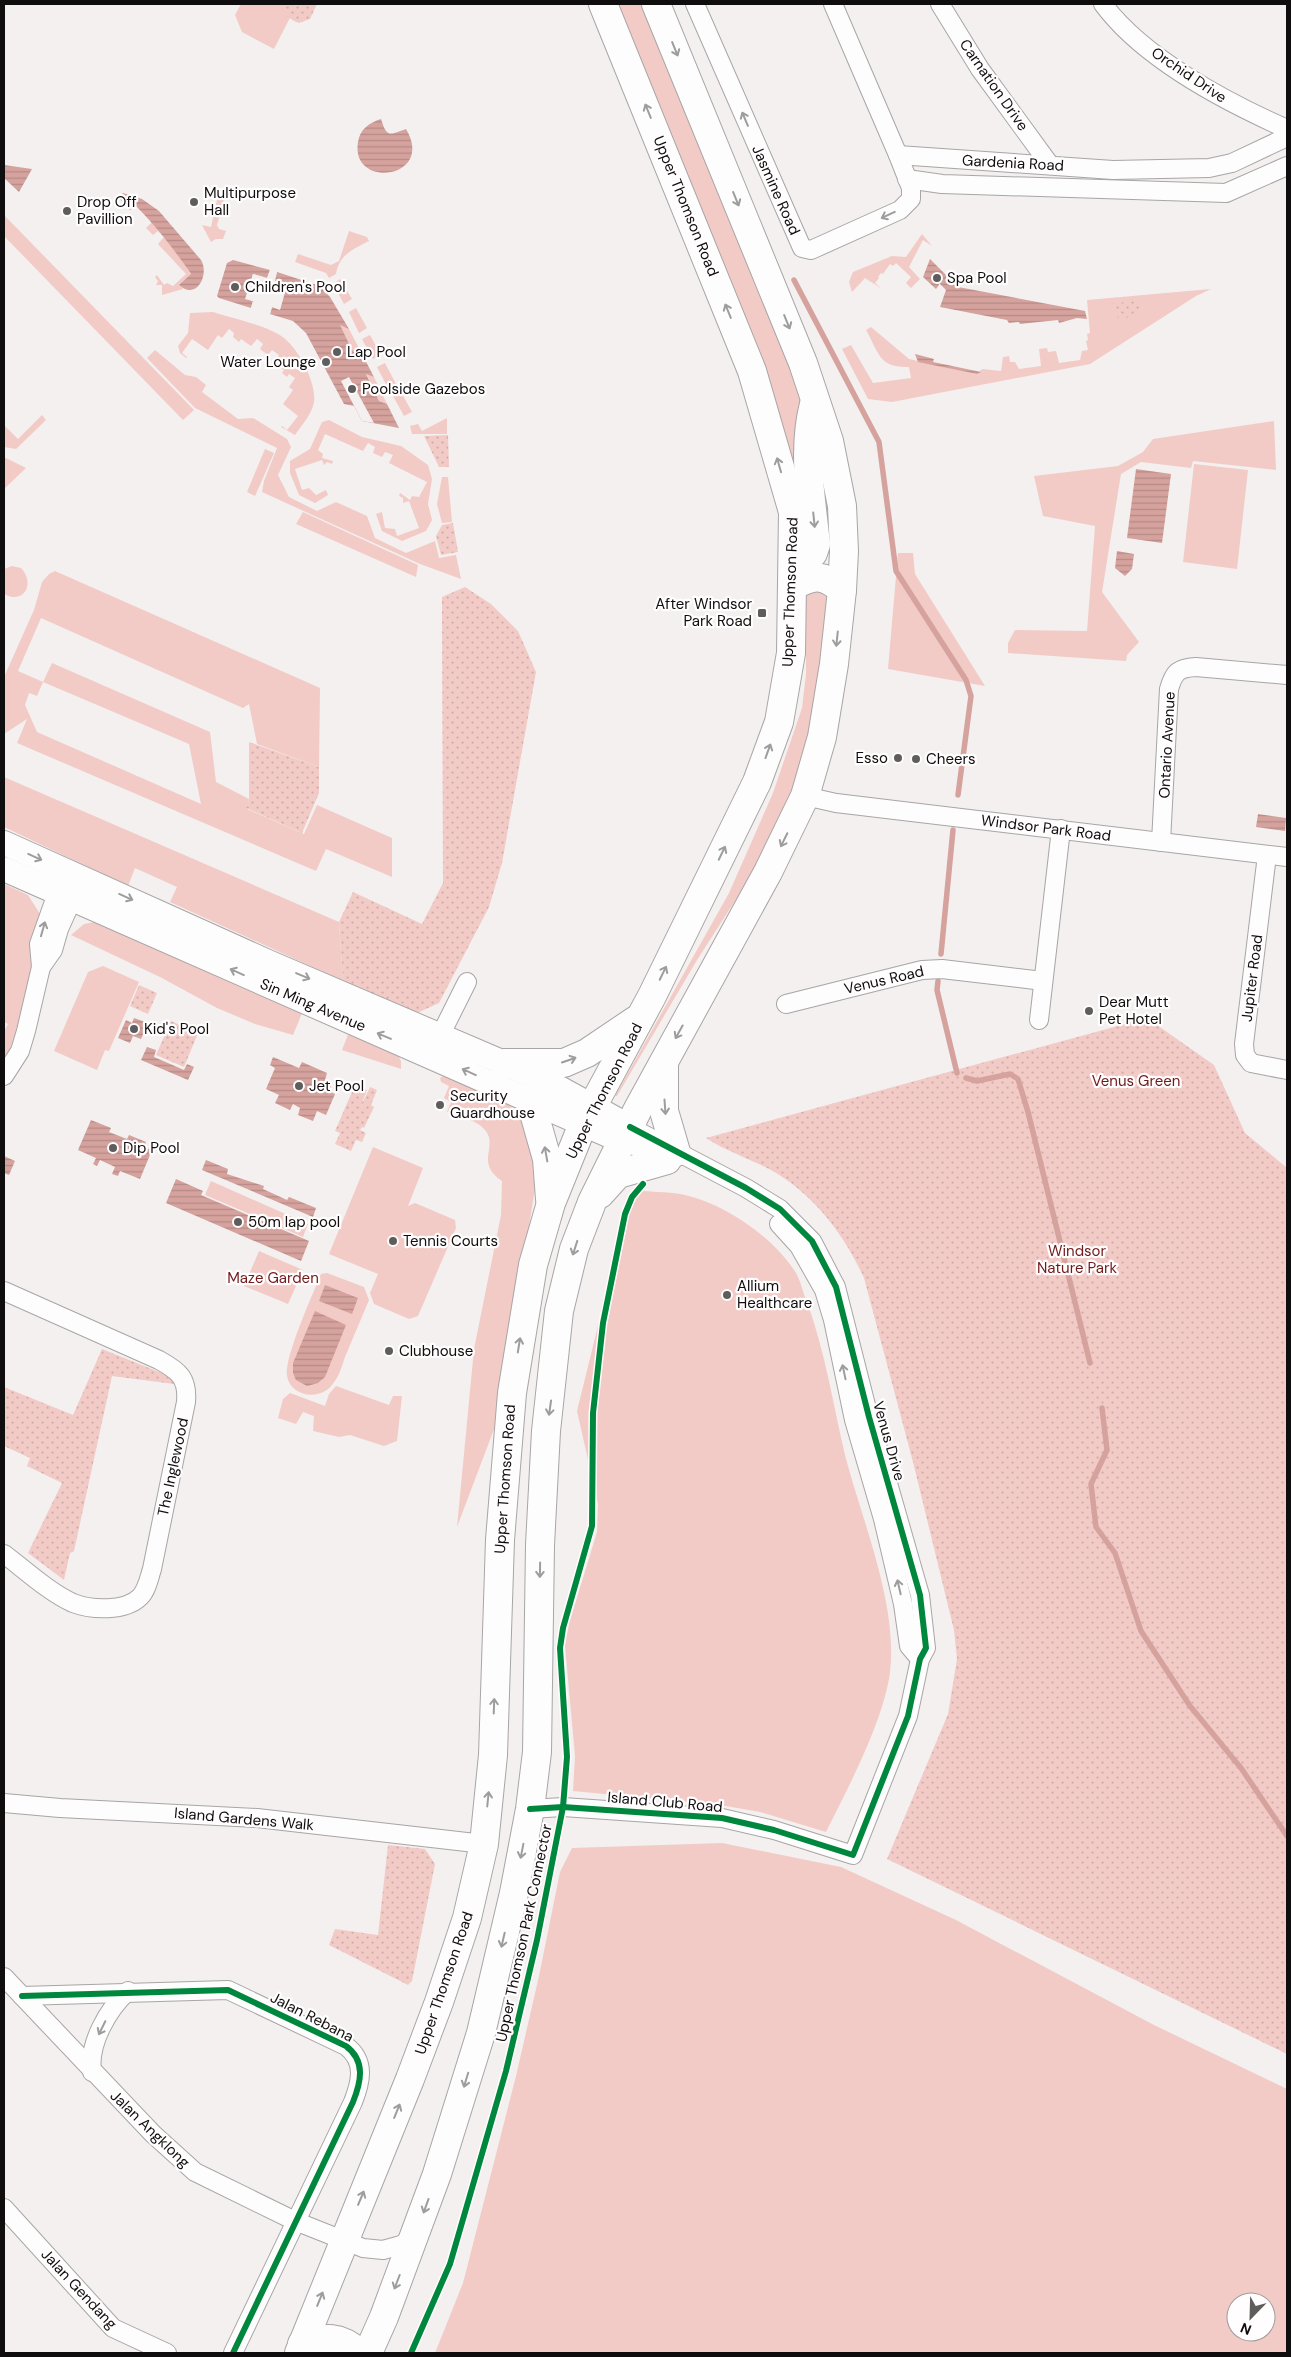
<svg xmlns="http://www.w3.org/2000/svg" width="1291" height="2357" viewBox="0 0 1291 2357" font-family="'DM Sans',sans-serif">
<defs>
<pattern id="park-dots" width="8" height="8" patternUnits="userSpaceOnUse" patternTransform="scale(1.25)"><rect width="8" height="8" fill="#f2cbc7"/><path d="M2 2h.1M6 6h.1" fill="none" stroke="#ceadaa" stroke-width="1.8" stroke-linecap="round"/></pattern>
<pattern id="water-rules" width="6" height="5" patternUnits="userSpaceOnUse" patternTransform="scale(1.25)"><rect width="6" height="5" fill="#d5a29d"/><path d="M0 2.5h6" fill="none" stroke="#b68a86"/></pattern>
</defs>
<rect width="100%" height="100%" fill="#f3f0ef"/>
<g fill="#f2cbc7" fill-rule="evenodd">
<path d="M241 4H297L274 49 242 32 235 15Z"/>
<path d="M603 4H657L770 282 844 551 794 560 793 512Z"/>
<path d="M219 191 226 194 217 225 219 229 226 231 223 239H216L211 242 202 225 211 227Z"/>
<path d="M4 215 194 410 183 420 4 236Z"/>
<path d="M152 222 167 238 191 275 179 285 183 289 162 295V285H156L158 281 155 277 157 275 164 285 167 283 173 286 186 274 158 244 164 237 158 231 153 235 146 228Z"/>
<path d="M349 231 367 237 369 241C353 249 339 255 336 274L329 278 326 273 295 262 298 254 331 265 339 261Z"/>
<path d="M922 234 932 246 923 240 909 267 920 279 911 288 906 283 911 277 896 263 893 266 890 264 883 274 881 273 878 277 879 278 875 283 882 289 865 278 852 292 849 282 853 272 892 256 906 257Z"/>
<path d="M340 279 352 299 344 304 333 284Z"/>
<path d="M1211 289 1196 296 1090 364 892 402 868 399 842 349 851 345 873 383 911 378 909 367C879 368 879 353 866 330L871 327 909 359 977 374 982 369 1001 371 1003 357 1009 356 1010 362H1015L1019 369 1041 366 1039 349 1047 348 1048 352 1056 351 1059 363 1080 360 1082 351 1088 350 1086 341 1088 340 1087 334 1090 333 1087 300Z"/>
<path d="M356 308 367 328 359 333 349 312Z"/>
<path d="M213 312C232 318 260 324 278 334 296 343 317 382 314 402 312 414 302 425 295 435L281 427 282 426 287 430 298 416 283 404 293 390 289 387 295 378 289 374 287 377 282 373 284 370 274 363 279 355 272 350 268 355 260 349 263 344 257 339 251 346 241 339 239 342 233 337 234 333 229 329 222 338 218 335 208 350 192 339 182 353 187 357 186 358 180 353 178 346 188 333 190 313Z"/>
<path d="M339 324 349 329 362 354 352 350Z"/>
<path d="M370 335 381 355 373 359 362 339Z"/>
<path d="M155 350 185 375 196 377 206 385 202 392 238 419 253 418 287 439 291 447 278 475 289 497 317 511 336 502 367 516 375 538 406 553 435 541 439 558 456 555 461 579 420 564 262 492 264 481 277 448 195 408 147 358Z"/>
<path d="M385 363 396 384 388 388 377 367Z"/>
<path d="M366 373 374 377 387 404 379 401Z"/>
<path d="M401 392 412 412 404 416 393 396Z"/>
<path d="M42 415 46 420 16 449 4 447V425L18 439Z"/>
<path d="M447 418V434H412L410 426 418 424 422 431Z"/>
<path d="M329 420 362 437 401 446 428 465 432 479 428 504 432 520 426 531 402 541 382 531 376 514 382 512 385 528 395 529 397 536 419 528 409 501 403 503V498L399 496 400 493 410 500 412 496 419 497 427 482 389 463 393 455 385 452 382 457 373 453 375 447 368 443 363 451 325 434 318 450 323 454 322 458 333 461 332 464 327 462 324 465 322 460 295 469 302 490 309 488 316 495 326 490 328 495 315 503 299 495 290 473V461L310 449 322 422Z"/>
<path d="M1274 421 1276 470 1193 461 1191 468 1141 462 1121 474 1102 592 1139 642 1127 655 1126 661 1008 653V643L1015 630 1087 631 1095 526 1043 516 1034 476 1118 466 1143 452 1153 439Z"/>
<path d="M265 449 274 453 255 496 247 492Z"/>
<path d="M4 457 26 468 4 489Z"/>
<path d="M1194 464 1248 470 1237 569 1183 562Z"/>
<path d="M442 477H448L452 522 442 523 437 504Z"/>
<path d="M303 512 418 565 416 577 296 524Z"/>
<path d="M898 553H913L915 574 985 686 888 669Z"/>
<path d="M12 566 21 568C36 584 23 605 4 594V569Z"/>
<path d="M55 571 320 688 319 767 257 744 249 704 243 708 41 618 18 671 43 682 52 663 210 732 216 782 249 799 247 809 304 834 317 805 392 838V877L326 849 316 871 17 743 27 719 4 734V677L34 610 42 582 49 574ZM43 682 189 744 201 804 37 732 25 705 29 693 37 696Z"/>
<path d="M827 587 828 628 824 682 794 790 758 865 697 960 617 1096H615L729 893 773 793 802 708 806 674V593Z"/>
<path d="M4 777 339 922 343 981 170 902 177 887 135 868 128 886 4 827Z"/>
<path d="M4 884 28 895 40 914C31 960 27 1020 4 1060V1031L8 1024 4 1022Z"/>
<path d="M99 921 303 1011 293 1035 255 1024 217 1008 160 977 71 935 84 924Z"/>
<path d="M103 966 139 982 109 1051 105 1050 97 1070 54 1051 88 972Z"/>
<path d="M349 1032 397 1053 401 1061V1069L342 1050Z"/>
<path d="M445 1075 522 1106 538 1143 536 1182 499 1416 457 1527 474 1349 501 1215 502 1181C474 1162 499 1146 485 1130 477 1120 459 1116 447 1112L451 1102 444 1098 449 1086 441 1082 440 1078Z"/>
<path d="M373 1147 423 1168 408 1206 415 1203 455 1220 456 1228 418 1316 409 1319 374 1304 370 1293 378 1274 329 1254Z"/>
<path d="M211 1181 308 1224 303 1237 205 1195Z"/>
<path d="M643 1191C657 1192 672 1192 685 1195 727 1205 773 1237 796 1273 801 1282 803 1293 807 1302 825 1351 833 1404 845 1455 862 1521 898 1604 890 1672 884 1720 848 1788 826 1832L760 1812 720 1805 573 1791 575 1756 565 1646 569 1624 597 1532 598 1504 577 1411 630 1196Z"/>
<path d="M259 1251 303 1270 288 1304 244 1286Z"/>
<path d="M327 1273 364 1287 369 1300C361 1319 353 1338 345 1357 342 1366 339 1377 332 1385 321 1400 291 1398 287 1376 284 1357 313 1294 321 1274Z"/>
<path d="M336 1386 389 1405 393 1396H402L397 1441 384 1446 350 1435 339 1437 313 1431 314 1416 303 1412 296 1424 278 1418 283 1399 290 1393 325 1406 329 1394Z"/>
<path d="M722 1843 841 1867 956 1920 1154 2025 1287 2089V2353H435L463 2283 516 2076 539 1976 560 1872 572 1848ZM1236 2302H1266V2332H1236Z"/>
</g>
<g fill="url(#park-dots)">
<path d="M284 4H317L310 19 299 23C290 20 282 14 284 4Z"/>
<path d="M1137 301 1141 308 1121 322 1109 304Z"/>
<path d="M448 435 449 467H439L424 436Z"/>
<path d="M453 523 458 552 441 555 436 536 442 525Z"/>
<path d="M465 587 491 604 518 631 536 672 502 863 489 907 439 1003 402 1020 338 991 343 981 339 922 353 892 422 924 443 883 442 597Z"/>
<path d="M249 742 319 767V793L302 833 246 808 249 799Z"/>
<path d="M139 985 157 993 148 1014 130 1006Z"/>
<path d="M1147 1018 1214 1065 1245 1133 1287 1168V2054L887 1859 948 1714 957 1659 954 1630 913 1462 864 1278C844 1234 812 1192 769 1169 748 1158 726 1151 706 1138Z"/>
<path d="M171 1021 198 1033 184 1067 156 1055Z"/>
<path d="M355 1085 367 1090 361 1106 370 1087 377 1090 371 1105 374 1107 364 1128 362 1127 360 1130 366 1133 362 1142 356 1140 351 1151 335 1144 340 1133 335 1131Z"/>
<path d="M102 1349 169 1376 174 1384 112 1376 74 1551 70 1553 64 1580 28 1553 62 1483 27 1466 30 1458 4 1446V1387L73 1415Z"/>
<path d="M388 1845 425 1849 435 1864 412 1981 408 1985 329 1945 335 1929 378 1935Z"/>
</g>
<g fill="url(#water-rules)">
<path d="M381 119C387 138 389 135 406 129 436 179 350 190 358 142 360 129 369 123 381 119Z"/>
<path d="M4 165 32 169 19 192 4 178Z"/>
<path d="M123 193 142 199 159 211 201 260C210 275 196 301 179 285L191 274C173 248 157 227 135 205L130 210 118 197Z"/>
<path d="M930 259 958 287 1085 311 1087 319 1077 318 1059 323 1058 320 1020 324 1019 322 1009 323 1007 320 940 307 946 290 938 282 939 285 936 289 923 277Z"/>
<path d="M233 260 270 270 267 278 253 274 246 299 253 301 251 308 219 298 217 296 227 263Z"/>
<path d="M277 272 320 286 330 297 349 329 340 325 352 350 362 354 374 377 366 374 379 401 387 404 399 428 362 421 354 406 344 404 306 333 293 321 270 314 272 307 280 309 287 284 274 281Z"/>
<path d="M915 354 934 359 933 362 981 372 977 374 918 362Z"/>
<path d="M1136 469 1171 474 1162 543 1127 538Z"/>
<path d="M1117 551 1134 554 1132 569 1125 576 1115 568Z"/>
<path d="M1258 814 1286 818 1285 831 1256 827Z"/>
<path d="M134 1018 148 1023 141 1039 133 1036 130 1043 118 1038 126 1020 132 1023Z"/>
<path d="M147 1047 156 1050 154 1057 184 1070 187 1064 194 1067 188 1080 141 1060Z"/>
<path d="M273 1057 299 1068 302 1062 327 1073 325 1080 332 1083 329 1091 335 1094 326 1115 317 1111 313 1121 298 1115 300 1108 293 1104 290 1110 275 1103 279 1095 266 1089 275 1068 270 1065Z"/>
<path d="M91 1120 111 1128 109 1132 127 1139 129 1135 146 1142 144 1147 152 1150 140 1179 120 1171 118 1176 112 1174 115 1167 100 1160 97 1166 93 1164 96 1158 78 1150Z"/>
<path d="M4 1156 15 1161 9 1175 4 1173Z"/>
<path d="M206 1160 228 1169 227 1174 264 1186 263 1189 287 1200 289 1197 316 1208 313 1217 202 1170Z"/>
<path d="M176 1179 203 1191 201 1195 309 1241 301 1261 166 1203Z"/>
<path d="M325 1285 358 1298 352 1314 319 1301Z"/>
<path d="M315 1311 346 1325 325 1377 318 1383 307 1386 296 1380 293 1373V1363Z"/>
</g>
<g fill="#f3f0ef">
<path d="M270 270 272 271 268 280 255 277 249 297 256 301 253 308H251L253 301 245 299 253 274 267 278Z"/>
<path d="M274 272H277L275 281 287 285 280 310 272 307 270 314 267 313 270 305 278 306 284 286 272 282Z"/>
<path d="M349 377 374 423 362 421 341 381Z"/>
</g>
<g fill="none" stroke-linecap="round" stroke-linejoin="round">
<g stroke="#d5a29d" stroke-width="5.5">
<path d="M794 280 879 442 896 571 966 680 971 696 958 795"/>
<path d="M941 954 953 830"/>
<path d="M938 981 937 990 957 1073"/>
<path d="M966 1078 977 1081 1010 1074 1018 1079 1028 1112 1090 1363"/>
<path d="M1102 1408 1107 1450 1091 1484 1096 1527 1115 1553 1141 1631 1190 1706 1241 1768 1287 1836"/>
</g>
<defs>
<g id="minor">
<path d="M695 4 802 248 811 250 900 210 911 199V188L898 155 833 4"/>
<path d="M940 4 980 69 1050 165"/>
<path d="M1103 4C1143 58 1226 102 1287 129"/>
<path d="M898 155 1113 170 1209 168 1232 163 1287 137"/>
<path d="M907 179 942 184 1226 193 1287 166"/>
<path d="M805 796 836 803 1287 857"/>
<path d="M1161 842 1169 689C1174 672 1178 668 1196 667L1287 675"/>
<path d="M1267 855 1244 1044 1245 1055 1251 1063 1287 1070"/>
<path d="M41 967 53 950 59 929 77 889"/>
<path d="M786 1004 922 970 942 969 1043 981"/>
<path d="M1039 1020 1061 829"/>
<path d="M435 1046 467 982"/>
<path d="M4 1076 20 1051 26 1031 41 967 39 944 61 882"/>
<path d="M622 1141 668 1160"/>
<path d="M779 1224 799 1246 824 1290 833 1320 854 1420 883 1519 903 1604 909 1646 920 1659"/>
<path d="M4 1291 159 1360C179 1371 188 1378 186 1402L152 1569C149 1578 147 1590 140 1597 125 1612 91 1610 73 1603 50 1593 24 1569 4 1554"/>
<path d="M4 1803 60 1808 257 1818 484 1844"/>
<path d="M530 1809 563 1807 722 1818 774 1830 853 1855 908 1716 920 1659 926 1648 920 1595 869 1417 836 1287 812 1241 780 1209 746 1188 630 1127"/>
<path d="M4 1977 153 2134 195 2172 295 2221 363 2248 383 2250 401 2245 414 2237"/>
<path d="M22 1996 228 1990 346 2046C366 2061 361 2082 353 2102L233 2353"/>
<path d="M92 2072C88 2044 108 2009 128 1991"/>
<path d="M4 2208 113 2328 167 2353"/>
</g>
<g id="secondary">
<path d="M4 843 268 962 504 1063 561 1089 630 1127"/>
<path d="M4 869 622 1141"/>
</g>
<g id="primary">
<path d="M794 560 813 553 816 544C811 497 802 450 814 404"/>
<path d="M793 586C814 574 824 574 842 590"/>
<path d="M504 1063H564L587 1053 636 1020"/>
<path d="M664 1064V1111L676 1152"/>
<path d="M530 1099 547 1159 550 1199"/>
<path d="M600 1194 618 1174 667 1160"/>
<path d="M302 2344C325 2337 340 2335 359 2353"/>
<path d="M299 2353 410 2079 439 2002 467 1918 484 1844 493 1755 500 1540 512 1393 533 1265 551 1203 583 1124 652 996 757 782 779 722 791 653 793 512 752 371 603 4"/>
<path d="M368 2353 384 2317 437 2174 481 2033 514 1893 530 1809 537 1752 540 1545 546 1431 559 1311 574 1249 592 1202 638 1109 768 872 805 796 822 737 834 664 842 590 844 551 842 506 829 441 803 363 656 4"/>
</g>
</defs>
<use href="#minor" stroke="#a8a5a5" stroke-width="20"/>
<use href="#secondary" stroke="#a8a5a5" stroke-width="26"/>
<use href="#primary" stroke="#a8a5a5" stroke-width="30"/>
<use href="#minor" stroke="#fdfdfd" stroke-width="18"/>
<use href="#secondary" stroke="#fdfdfd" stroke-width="24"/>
<use href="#primary" stroke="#fdfdfd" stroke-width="28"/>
<defs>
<g id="cycleway">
<path d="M530 1809 563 1807 722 1818 774 1830 853 1855 908 1716 920 1659 926 1648 920 1595 869 1417 836 1287 812 1241 780 1209 746 1188 630 1127"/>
<path d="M22 1996 228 1990 346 2046C366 2061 361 2082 353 2102L233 2353"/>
<path d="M411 2353 450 2264 506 2071 537 1940 563 1807 567 1757 560 1648 563 1628 592 1526 593 1413 603 1323 625 1214 632 1197 643 1184"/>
</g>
</defs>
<use href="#cycleway" stroke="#fffdfd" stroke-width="9"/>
<use href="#cycleway" stroke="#00873e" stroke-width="6"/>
</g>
<defs><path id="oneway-shaft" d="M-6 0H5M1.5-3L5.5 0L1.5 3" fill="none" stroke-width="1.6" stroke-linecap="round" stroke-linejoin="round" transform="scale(1.25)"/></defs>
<g stroke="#9e9d9d">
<use href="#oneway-shaft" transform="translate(675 49) rotate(68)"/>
<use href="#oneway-shaft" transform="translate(648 111) rotate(-112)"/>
<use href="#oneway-shaft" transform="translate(745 119) rotate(-113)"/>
<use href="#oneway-shaft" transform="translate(736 199) rotate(68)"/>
<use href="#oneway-shaft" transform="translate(888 215) rotate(155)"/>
<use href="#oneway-shaft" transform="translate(728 311) rotate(-112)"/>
<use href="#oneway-shaft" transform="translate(787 322) rotate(68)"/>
<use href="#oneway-shaft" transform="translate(779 465) rotate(-106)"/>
<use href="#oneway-shaft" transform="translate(814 520) rotate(84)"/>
<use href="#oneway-shaft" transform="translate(837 639) rotate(96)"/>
<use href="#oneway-shaft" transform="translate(768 751) rotate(-70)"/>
<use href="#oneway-shaft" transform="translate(784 840) rotate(116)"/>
<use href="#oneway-shaft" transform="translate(722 853) rotate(-64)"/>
<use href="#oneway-shaft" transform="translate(35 857) rotate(24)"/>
<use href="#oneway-shaft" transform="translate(126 897) rotate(24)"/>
<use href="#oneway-shaft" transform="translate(43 929) rotate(-74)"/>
<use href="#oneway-shaft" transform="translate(237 972) rotate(-156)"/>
<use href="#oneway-shaft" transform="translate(663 973) rotate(-64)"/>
<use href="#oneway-shaft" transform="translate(303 976) rotate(23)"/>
<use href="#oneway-shaft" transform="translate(679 1032) rotate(119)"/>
<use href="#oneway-shaft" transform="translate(384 1036) rotate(-157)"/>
<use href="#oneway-shaft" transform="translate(569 1060) rotate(-19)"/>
<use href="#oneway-shaft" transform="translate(469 1072) rotate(-156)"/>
<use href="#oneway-shaft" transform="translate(665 1107) rotate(86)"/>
<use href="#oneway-shaft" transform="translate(546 1154) rotate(-100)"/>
<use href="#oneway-shaft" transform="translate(575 1248) rotate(108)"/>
<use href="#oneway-shaft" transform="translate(519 1345) rotate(-81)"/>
<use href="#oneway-shaft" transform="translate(844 1372) rotate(-102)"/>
<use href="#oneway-shaft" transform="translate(550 1408) rotate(98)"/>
<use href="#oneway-shaft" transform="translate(540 1570) rotate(91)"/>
<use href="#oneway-shaft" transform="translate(899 1587) rotate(-103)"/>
<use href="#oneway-shaft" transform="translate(494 1706) rotate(-88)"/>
<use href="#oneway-shaft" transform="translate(488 1799) rotate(-84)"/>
<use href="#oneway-shaft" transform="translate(522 1851) rotate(101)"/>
<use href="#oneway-shaft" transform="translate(503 1940) rotate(103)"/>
<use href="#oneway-shaft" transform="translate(102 2028) rotate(116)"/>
<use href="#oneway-shaft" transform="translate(466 2080) rotate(107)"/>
<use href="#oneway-shaft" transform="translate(397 2111) rotate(-68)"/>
<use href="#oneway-shaft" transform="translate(361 2198) rotate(-67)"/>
<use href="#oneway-shaft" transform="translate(426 2206) rotate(110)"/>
<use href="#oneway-shaft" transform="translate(397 2282) rotate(111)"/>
<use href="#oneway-shaft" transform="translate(320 2299) rotate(-68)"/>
</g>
<g fill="#5f5c5c" stroke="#fffdfd" stroke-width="2">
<circle cx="194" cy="202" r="5"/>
<circle cx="67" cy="211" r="5"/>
<circle cx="937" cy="278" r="5"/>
<circle cx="235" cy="287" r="5"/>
<circle cx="337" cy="352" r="5"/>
<circle cx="326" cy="362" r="5"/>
<circle cx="352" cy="389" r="5"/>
<rect x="757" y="608" width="10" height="10" rx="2.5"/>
<circle cx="898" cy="758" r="5"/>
<circle cx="916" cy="759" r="5"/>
<circle cx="1089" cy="1011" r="5"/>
<circle cx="134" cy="1029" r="5"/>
<circle cx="299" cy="1086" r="5"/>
<circle cx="440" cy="1105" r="5"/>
<circle cx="113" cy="1148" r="5"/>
<circle cx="238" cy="1222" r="5"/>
<circle cx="393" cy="1241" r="5"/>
<circle cx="727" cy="1295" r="5"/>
<circle cx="389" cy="1351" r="5"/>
</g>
<g text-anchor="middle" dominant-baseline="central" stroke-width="4.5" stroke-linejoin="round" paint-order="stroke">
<g font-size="15" fill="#0f0d0d" stroke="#fffdfd">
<text transform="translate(1189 75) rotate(34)">Orchid Drive</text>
<text transform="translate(994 85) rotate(55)">Carnation Drive</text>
<text transform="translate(1013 163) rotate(3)">Gardenia Road</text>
<text transform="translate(776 190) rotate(66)">Jasmine Road</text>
<text transform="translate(686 206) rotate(68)">Upper Thomson Road</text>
<text transform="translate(790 592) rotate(-88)">Upper Thomson Road</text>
<text transform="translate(1167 745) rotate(-87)">Ontario Avenue</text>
<text transform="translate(1046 828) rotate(7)">Windsor Park Road</text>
<text transform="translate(1252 978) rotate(-83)">Jupiter Road</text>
<text transform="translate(884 980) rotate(-13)">Venus Road</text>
<text transform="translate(313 1005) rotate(23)">Sin Ming Avenue</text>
<text transform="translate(604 1091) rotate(-63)">Upper Thomson Road</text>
<text transform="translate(889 1441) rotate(74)">Venus Drive</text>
<text transform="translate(173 1467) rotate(-78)">The Inglewood</text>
<text transform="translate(505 1479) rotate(-86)">Upper Thomson Road</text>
<text transform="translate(665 1802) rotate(5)">Island Club Road</text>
<text transform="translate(244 1819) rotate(5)">Island Gardens Walk</text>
<text transform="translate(524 1933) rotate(-78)">Upper Thomson Park Connector</text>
<text transform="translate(444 1983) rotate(-71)">Upper Thomson Road</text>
<text transform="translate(312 2017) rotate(27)">Jalan Rebana</text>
<text transform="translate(150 2129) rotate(44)">Jalan Angklong</text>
<text transform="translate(79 2289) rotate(47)">Jalan Gendang</text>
</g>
<g font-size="15" fill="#0f0d0d" stroke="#fffdfd" text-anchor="start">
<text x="204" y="193">Multipurpose<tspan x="204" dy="17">Hall</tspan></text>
<text x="77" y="202">Drop Off<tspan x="77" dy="17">Pavillion</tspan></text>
<text x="947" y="278">Spa Pool</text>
<text x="245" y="287">Children's Pool</text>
<text x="347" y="352">Lap Pool</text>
<text x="316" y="362" text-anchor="end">Water Lounge</text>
<text x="362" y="389">Poolside Gazebos</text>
<text x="752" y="604" text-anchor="end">After Windsor<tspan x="752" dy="17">Park Road</tspan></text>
<text x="888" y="758" text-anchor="end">Esso</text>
<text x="926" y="759">Cheers</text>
<text x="1099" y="1002">Dear Mutt<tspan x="1099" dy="17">Pet Hotel</tspan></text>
<text x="144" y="1029">Kid's Pool</text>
<text x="309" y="1086">Jet Pool</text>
<text x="450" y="1096">Security<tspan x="450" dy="17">Guardhouse</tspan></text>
<text x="123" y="1148">Dip Pool</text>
<text x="248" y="1222">50m lap pool</text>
<text x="403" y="1241">Tennis Courts</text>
<text x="737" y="1286">Allium<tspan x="737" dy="17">Healthcare</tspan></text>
<text x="399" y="1351">Clubhouse</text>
</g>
<g font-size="15" fill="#711a1b" stroke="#fffdfd">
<text x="1136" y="1081">Venus Green</text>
<text x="1077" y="1251">Windsor<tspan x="1077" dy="17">Nature Park</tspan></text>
<text x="273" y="1278">Maze Garden</text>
</g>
</g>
<rect width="1291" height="2357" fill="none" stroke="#0f0d0d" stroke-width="10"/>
<g transform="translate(1251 2317) rotate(203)"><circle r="24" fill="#fffdfd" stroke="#9f9d9d"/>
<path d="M0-4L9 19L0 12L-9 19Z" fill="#5f5c5c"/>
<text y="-8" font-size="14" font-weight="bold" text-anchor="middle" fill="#0f0d0d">N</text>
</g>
</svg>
